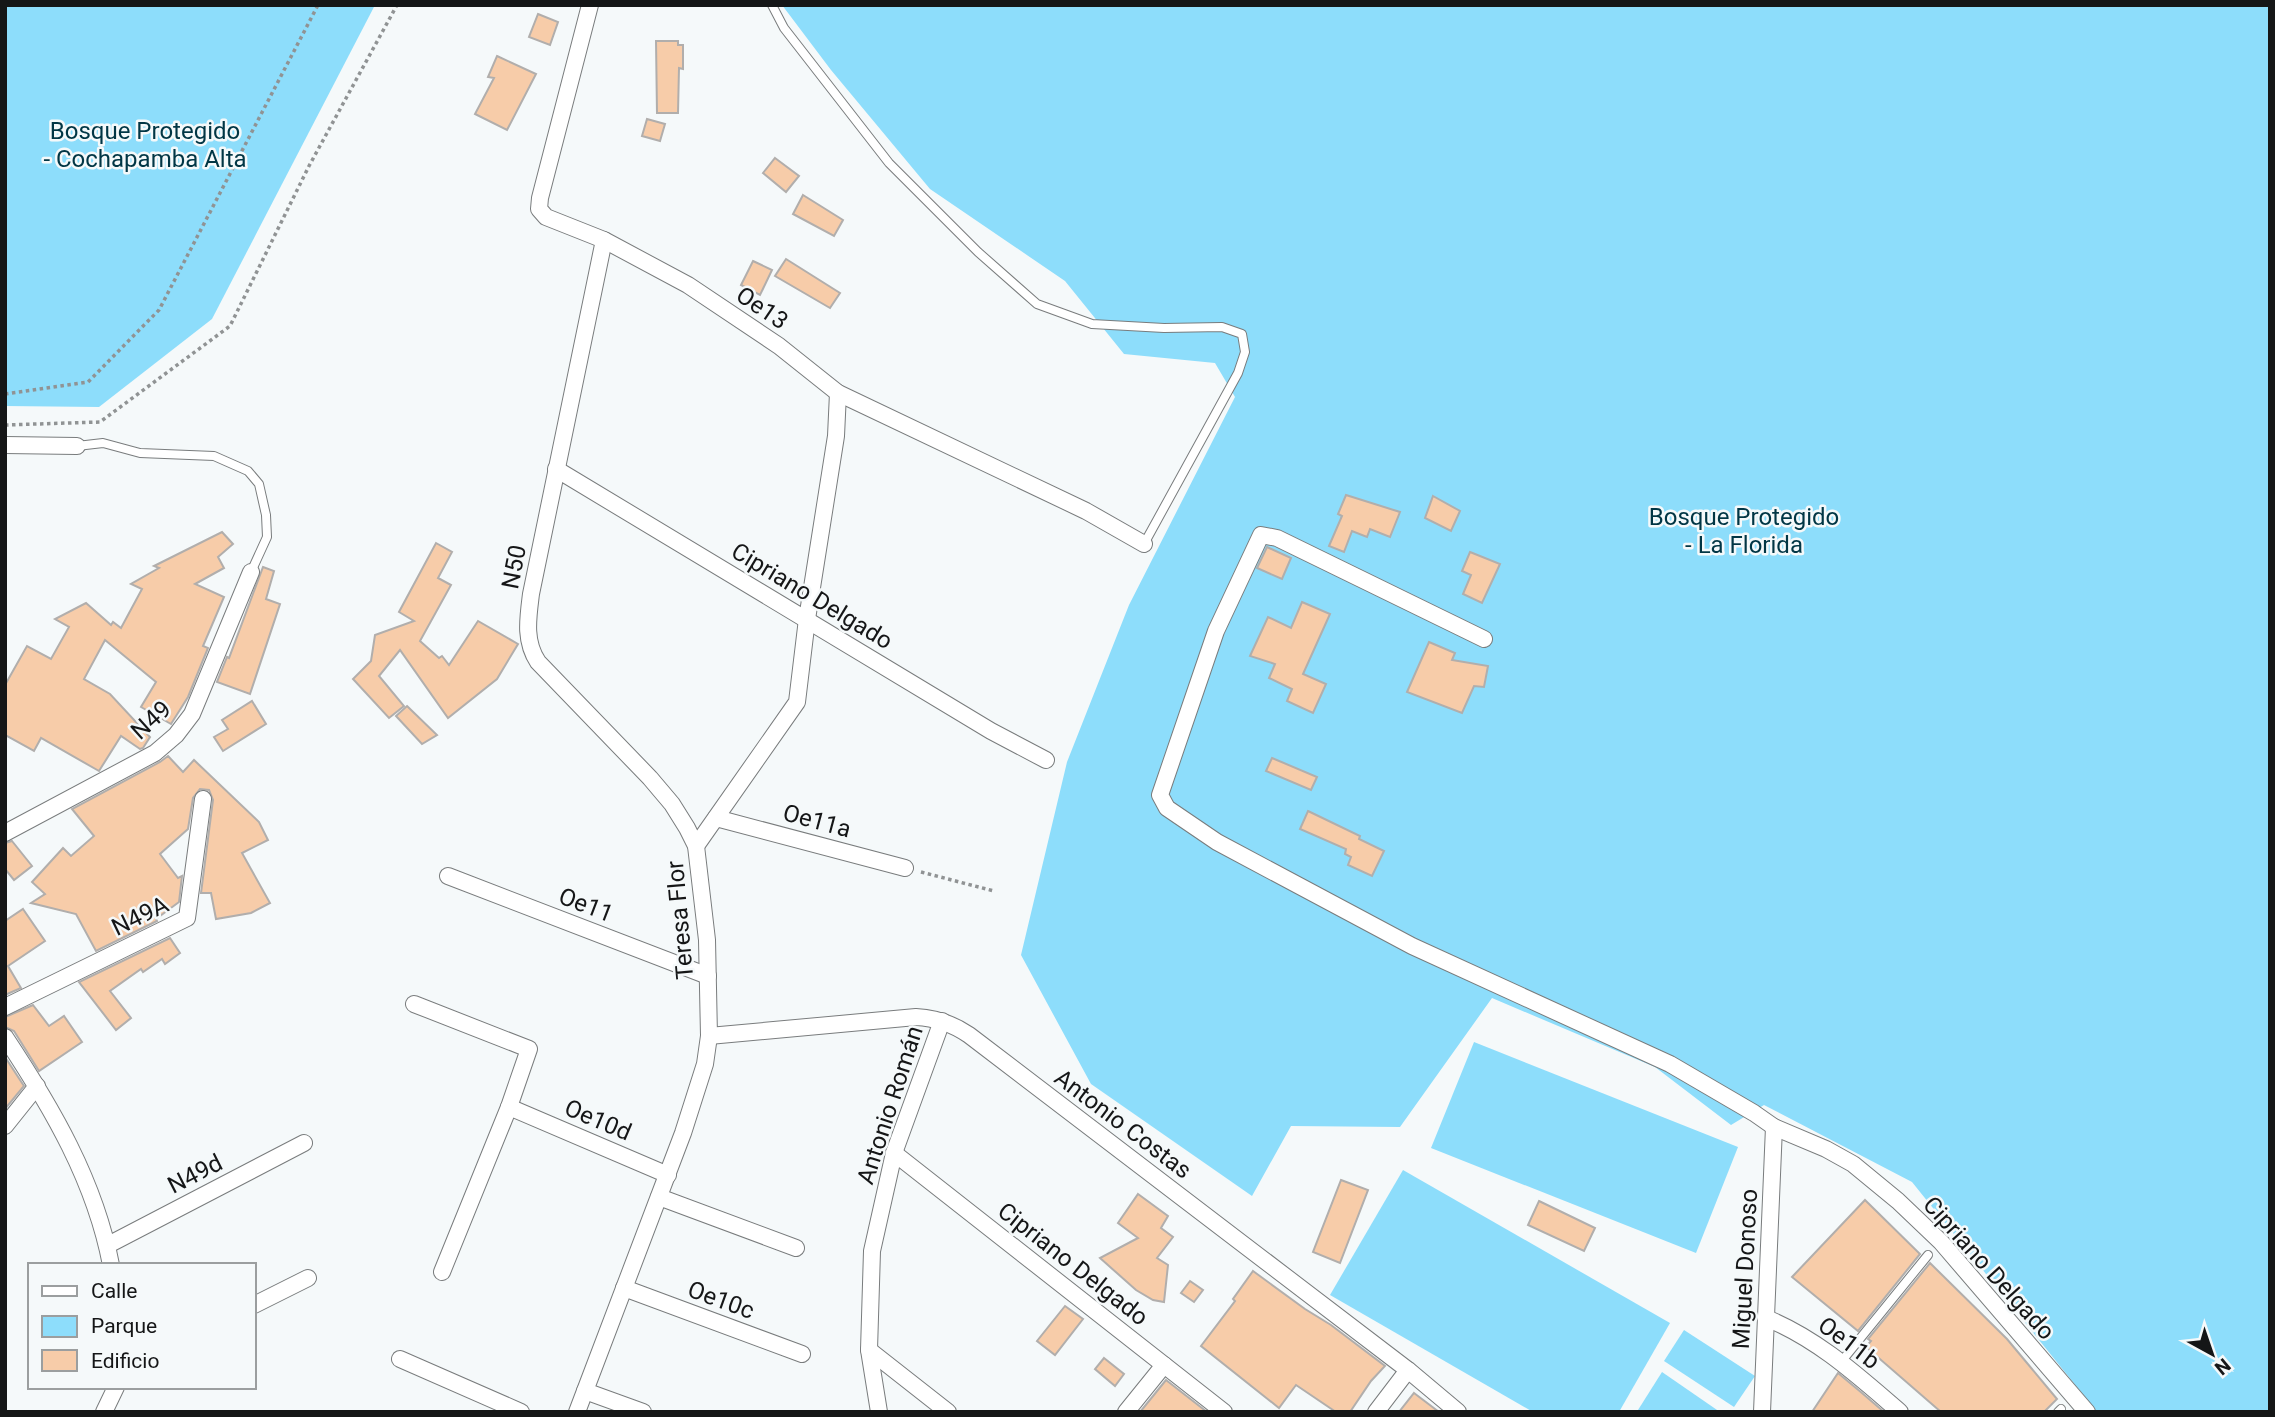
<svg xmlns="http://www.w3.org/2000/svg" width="2275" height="1417" viewBox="0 0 2275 1417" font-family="Roboto,sans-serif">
<rect width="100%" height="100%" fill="#f5f9fa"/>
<g fill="#8dddfb">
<path d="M5 5H375L212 319 99 407 5 406Z"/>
<path d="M782 5H2270V1412H2097L1912 1182 1764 1105 1731 1125 1655 1067 1492 998 1400 1127 1291 1126 1252 1196 1091 1084 1021 955 1067 762 1129 605 1235 397 1215 363 1124 354 1065 281 930 189 831 70Z"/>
<path d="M1474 1042 1738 1147 1696 1253 1431 1148Z"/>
<path d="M1403 1170 1670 1323 1619 1412H1533L1330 1295Z"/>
<path d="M1684 1330 1755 1376 1734 1407 1664 1361Z"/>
<path d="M1662 1372 1720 1412 1638 1410Z"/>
</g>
<g fill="#f7cca9" stroke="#b1aeac" stroke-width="2">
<path d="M538 14 558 22 550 45 529 37Z"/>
<path d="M656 41H678V45H683V69L679 68 678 113H657Z"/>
<path d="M497 56 536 74 507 130 475 114 494 78 488 77Z"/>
<path d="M647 119 665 124 660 141 642 136Z"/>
<path d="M775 158 799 176 786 192 763 173Z"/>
<path d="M803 195 843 220 834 236 793 214Z"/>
<path d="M786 259 840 293 830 308 775 276Z"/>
<path d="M753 261 772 270 760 295 741 285Z"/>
<path d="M1346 495 1400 512 1390 537 1370 529 1367 537 1352 531 1344 552 1329 546 1342 516 1338 514Z"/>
<path d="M1433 496 1460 511 1451 531 1425 518Z"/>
<path d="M222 532 233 544 218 557 224 568 195 584 224 597 203 646 208 648 188 697 171 724 141 707 156 682 105 640 84 679 110 694 150 737 143 748 140 749 121 736 99 771 41 738 34 751 5 735V685L27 646 51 659 69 627 55 619 86 603 111 625 113 622 121 628 142 589 131 584 159 568 154 566Z"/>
<path d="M436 543 452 552 438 578 451 585 420 641 439 658 442 656 449 665 478 621 518 644 497 679 448 718 400 650 379 676 404 706 389 718 353 679 371 661 375 635 414 621 399 612Z"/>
<path d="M1267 547 1291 558 1282 579 1257 568Z"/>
<path d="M1470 552 1500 564 1482 603 1463 594 1471 575 1462 571Z"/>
<path d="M263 567 274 571 266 599 280 604 250 694 217 682 227 657 229 658Z"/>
<path d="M1302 602 1330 614 1303 674 1326 684 1313 713 1287 701 1292 689 1269 678 1275 664 1250 656 1268 617 1291 628Z"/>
<path d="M1429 642 1455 653 1452 660 1488 666 1484 687 1474 686 1462 713 1407 692Z"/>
<path d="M252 701 266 724 223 751 214 737 228 729 222 720Z"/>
<path d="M407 706 437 735 422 744 396 716Z"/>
<path d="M168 756 183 772 194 760 259 822 268 840 242 853 270 903 251 913 216 919 211 893H201L213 800 209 790 200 789 193 798 188 829 160 854 178 878 182 876 179 902 156 919 157 921 96 951 76 914 31 903 45 894 32 882 63 848 71 856 94 836 72 809 160 762Z"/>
<path d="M1272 758 1317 777 1311 790 1266 771Z"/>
<path d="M1308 811 1360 836 1359 839 1384 851 1372 876 1348 865 1351 857 1345 854 1346 849 1300 829Z"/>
<path d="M12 841 32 866 14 880 5 869V843Z"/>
<path d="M23 909 45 941 8 966 21 988 5 995V921Z"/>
<path d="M170 938 180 953 165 964 162 959 143 972 141 969 110 991 131 1018 116 1030 79 982Z"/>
<path d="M33 1005 49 1026 64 1016 82 1042 39 1071 14 1031 5 1027V1017Z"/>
<path d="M5 1057 24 1086 5 1109Z"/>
<path d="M1341 1180 1368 1190 1340 1263 1313 1252Z"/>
<path d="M1138 1194 1168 1216 1161 1228 1173 1237 1157 1258 1168 1265 1164 1302 1153 1300 1136 1290 1100 1258 1138 1238 1118 1223Z"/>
<path d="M1865 1200 1920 1254 1858 1331 1792 1277Z"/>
<path d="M1539 1201 1595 1228 1584 1251 1528 1225Z"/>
<path d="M1930 1263 2007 1339 2057 1399 2044 1412H1941L1866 1347 1871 1341 1868 1339Z"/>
<path d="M1253 1271 1305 1309 1331 1325 1385 1366 1371 1381 1350 1412H1336L1296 1385 1279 1408 1201 1346 1235 1301 1233 1299Z"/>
<path d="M1190 1281 1203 1290 1194 1302 1181 1293Z"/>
<path d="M1065 1306 1083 1319 1055 1355 1037 1341Z"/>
<path d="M1104 1358 1124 1374 1115 1386 1095 1369Z"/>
<path d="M1838 1373 1862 1393 1884 1412H1812Z"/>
<path d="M1166 1380 1207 1412H1140Z"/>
<path d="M1414 1393 1439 1412H1399Z"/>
</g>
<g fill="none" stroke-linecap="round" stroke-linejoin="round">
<defs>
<g id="service">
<path d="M772 5 784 28 889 163 978 252 1037 304 1092 324 1164 328 1222 327 1242 334 1245 352 1238 373 1144 544"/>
<path d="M77 446 103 443 140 453 214 456 248 471 259 484 266 515 267 537 251 572"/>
<path d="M1841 1362 1928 1255"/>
<path d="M2058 1412 2061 1409"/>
</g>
<g id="minor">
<path d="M590 5 540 198 539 209 546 217 604 240 688 285 779 346 838 393 1086 511 1144 544"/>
<path d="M5 445 77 446"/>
<path d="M556 469 991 731 1046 760"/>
<path d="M1484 639 1277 538 1261 535 1216 631 1160 795 1167 808 1217 842 1412 946 1670 1064 1754 1113 1774 1127 1826 1149 1853 1164 1898 1201 1941 1242 2087 1412"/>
<path d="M716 818 905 868"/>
<path d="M5 833 155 753 176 735 192 714 251 572"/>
<path d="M696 846 797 702 807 619 836 436 838 393"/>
<path d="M448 876 708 976"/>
<path d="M414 1004 529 1049 509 1107 442 1272"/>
<path d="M5 1007 187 918 203 799"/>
<path d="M709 1036 916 1017C937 1018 953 1024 969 1035L1408 1370 1458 1412"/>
<path d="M5 1037C52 1108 95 1181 111 1265"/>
<path d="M509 1107 668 1175"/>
<path d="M5 1126 37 1086"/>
<path d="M894 1153 1224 1412"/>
<path d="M659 1197 796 1248"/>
<path d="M108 1245 304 1143"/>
<path d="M624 1288 802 1354"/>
<path d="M254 1305 308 1278"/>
<path d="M1766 1318C1818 1339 1858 1376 1900 1412"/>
<path d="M869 1350 948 1412"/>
<path d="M400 1359 521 1412"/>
<path d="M585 1391 643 1412"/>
<path d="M104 1412 116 1387"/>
<path d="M577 1412 683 1133 705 1064 709 1036 707 940 696 846 687 828 672 804 650 778 538 662C524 641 528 618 531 594L604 240"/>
<path d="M879 1412 869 1350 872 1251 894 1153 942 1021"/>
<path d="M1126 1412 1164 1365"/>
<path d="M1376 1412 1408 1370"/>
<path d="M1762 1412 1774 1127"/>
</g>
</defs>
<use href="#service" stroke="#797c7d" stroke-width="10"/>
<use href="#minor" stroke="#797c7d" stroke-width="18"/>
<g stroke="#909394" stroke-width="3.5" stroke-dasharray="3.5 3.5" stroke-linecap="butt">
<path d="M5 394 88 382 159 310 318 5"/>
<path d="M5 425 100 422 230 326 309 166 397 5"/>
<path d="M921 872 994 891"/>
</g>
<use href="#service" stroke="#fff" stroke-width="8"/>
<use href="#minor" stroke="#fff" stroke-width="16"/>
</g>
<g text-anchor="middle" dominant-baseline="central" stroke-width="5" stroke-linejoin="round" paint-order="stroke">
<g font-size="24" fill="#013645" stroke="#f5f9fa">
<text x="145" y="131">Bosque Protegido<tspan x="145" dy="28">- Cochapamba Alta</tspan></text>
<text x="1744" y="517">Bosque Protegido<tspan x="1744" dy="28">- La Florida</tspan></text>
</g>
<g font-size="24" fill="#151617" stroke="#f5f9fa">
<text transform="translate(762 308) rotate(34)">Oe13</text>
<text transform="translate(514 567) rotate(-79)">N50</text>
<text transform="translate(812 596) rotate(31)">Cipriano Delgado</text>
<text transform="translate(151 720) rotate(-42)">N49</text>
<text transform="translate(817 821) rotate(15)">Oe11a</text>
<text transform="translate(586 905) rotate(21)">Oe11</text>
<text transform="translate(140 916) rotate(-26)">N49A</text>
<text transform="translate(680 920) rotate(-95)">Teresa Flor</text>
<text transform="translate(890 1105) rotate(-72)">Antonio Román</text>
<text transform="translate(598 1120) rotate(23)">Oe10d</text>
<text transform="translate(1123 1124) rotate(37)">Antonio Costas</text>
<text transform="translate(195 1174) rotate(-27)">N49d</text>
<text transform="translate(1073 1264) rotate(38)">Cipriano Delgado</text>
<text transform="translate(1989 1268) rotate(48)">Cipriano Delgado</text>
<text transform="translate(1745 1269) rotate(-87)">Miguel Donoso</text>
<text transform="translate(721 1300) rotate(20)">Oe10c</text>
<text transform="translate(1849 1343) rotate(37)">Oe11b</text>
</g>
</g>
<rect width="2275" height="1417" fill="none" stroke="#151617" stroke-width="14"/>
<rect x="28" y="1263" width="228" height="126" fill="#f5f9fa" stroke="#9b9e9f" stroke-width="2"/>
<rect x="42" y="1286" width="35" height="10" fill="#ffffff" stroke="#9b9e9f" stroke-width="2"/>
<text x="91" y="1298" font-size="21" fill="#151617">Calle</text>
<rect x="42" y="1316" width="35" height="21" fill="#8dddfb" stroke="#9b9e9f" stroke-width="2"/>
<text x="91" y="1333" font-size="21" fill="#151617">Parque</text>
<rect x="42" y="1350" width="35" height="21" fill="#f7cca9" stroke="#9b9e9f" stroke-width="2"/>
<text x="91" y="1368" font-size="21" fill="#151617">Edificio</text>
<g transform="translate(2212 1354) rotate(140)" stroke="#f5f9fa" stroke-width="5" paint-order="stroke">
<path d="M0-5L12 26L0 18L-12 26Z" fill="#151617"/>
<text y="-10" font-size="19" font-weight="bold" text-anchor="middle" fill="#151617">N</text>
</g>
</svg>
